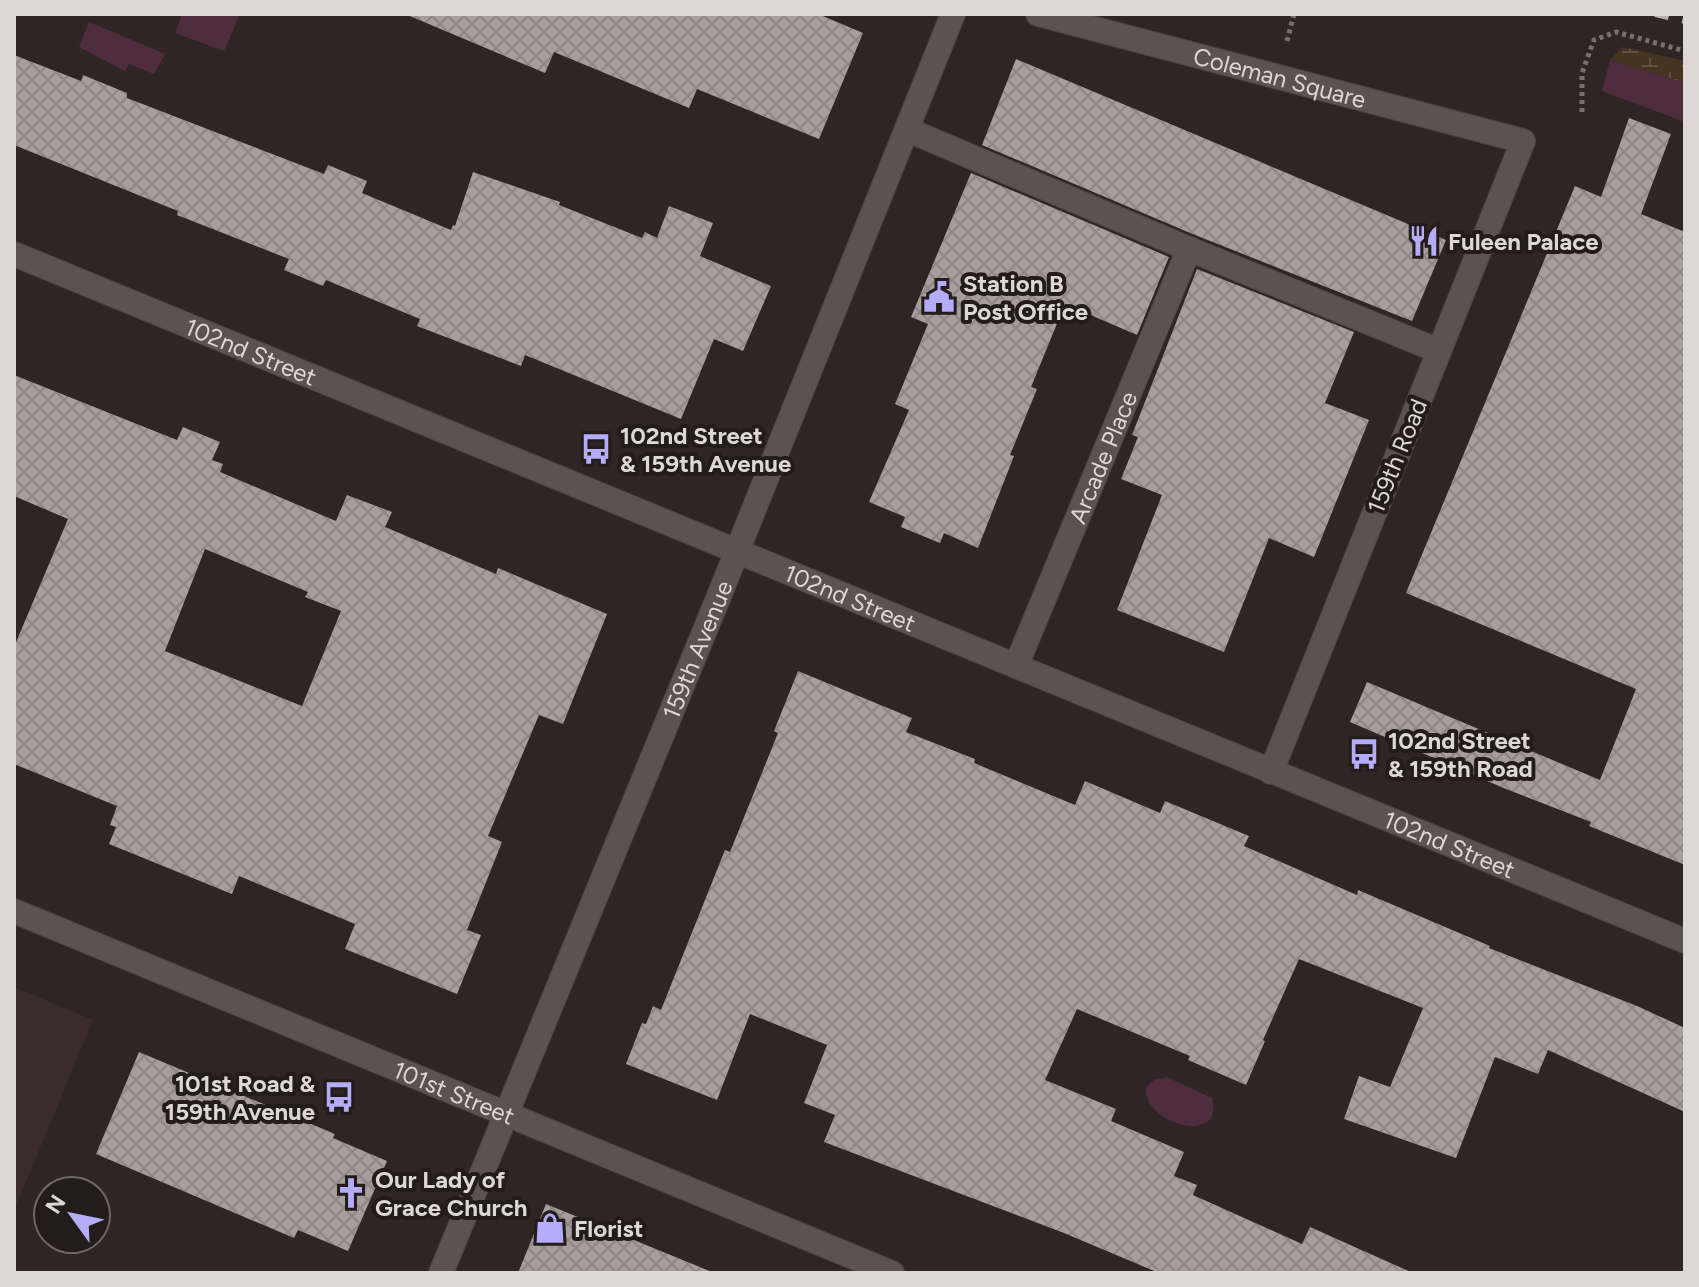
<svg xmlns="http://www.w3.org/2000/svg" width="1699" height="1287" viewBox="0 0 1699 1287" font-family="Figtree,sans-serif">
<defs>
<pattern id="wetland-marsh" width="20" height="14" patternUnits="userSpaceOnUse" patternTransform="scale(2)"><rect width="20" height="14" fill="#453520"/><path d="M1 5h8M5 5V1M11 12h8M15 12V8" fill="none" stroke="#5f5240"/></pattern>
<pattern id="building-cross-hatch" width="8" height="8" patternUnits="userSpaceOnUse" patternTransform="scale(2)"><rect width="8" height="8" fill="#a89d9e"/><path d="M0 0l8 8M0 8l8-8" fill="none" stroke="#8e8686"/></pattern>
</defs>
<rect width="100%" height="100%" fill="#2e2524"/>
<path fill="#3c2c29" d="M14 987 93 1020 14 1211Z"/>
<path fill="url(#wetland-marsh)" d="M1623 47 1685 61V83L1610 60Z"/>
<g fill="#502d3e">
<path d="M182 14H240L224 51 175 33Z"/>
<path d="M89 22 165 54 154 74 129 64 125 71 79 47Z"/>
<path d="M1610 60 1685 83V122L1602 91Z"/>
<path d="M1167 1077 1212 1098C1226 1146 1143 1125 1146 1088L1155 1079Z"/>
</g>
<g fill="url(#building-cross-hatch)" fill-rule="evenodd">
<path d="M405 14H818L863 33 819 139 697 89 689 108 554 52 545 73Z"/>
<path d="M14 55 81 81 83 75 127 93V98L324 174 328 165 367 181 362 193 451 230 453 225 455 226 473 172 560 202 559 205 642 238 645 232 657 238 669 206 713 223 700 256 771 286 743 351 714 339 681 419 525 355 521 366 417 326 420 319 326 280 323 286 284 270 289 259 177 215 178 211 14 145Z"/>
<path d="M1016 59 1446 240 1412 321 1195 235 982 145Z"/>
<path d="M1629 118 1671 134 1641 214 1685 232V865L1589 826 1591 822 1506 789 1350 722 1367 682 1600 780 1636 689 1406 593 1575 186 1601 197Z"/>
<path d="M971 173 1169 257 1137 335 1065 304 1031 387 1037 389 1010 455 1014 456 978 548 944 533 940 543 901 527 905 517 869 502 909 410 895 404 928 324 911 317Z"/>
<path d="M1197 269 1354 332 1325 403 1369 420 1314 557 1269 538 1224 652 1117 610 1162 495 1121 479 1138 437 1132 435Z"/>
<path d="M14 375 177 440 183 427 220 442 212 460 223 464 220 472 336 521 347 495 392 512 385 527 496 574 498 568 607 614 563 724 539 715 488 836 502 842 467 930 481 935 457 994 345 949 355 924 239 876 232 894 109 844 116 827 110 825 117 806 14 764V647L68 519 14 496ZM205 549 308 592 305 597 341 611 302 706 165 651Z"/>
<path d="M798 671 912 718 906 732 975 759 974 763 1075 805 1085 781 1160 813 1165 801 1249 836 1244 846 1357 895 1358 890 1490 946 1489 948 1637 1006 1685 1028V1112L1548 1050 1538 1074 1495 1057 1456 1158 1344 1119 1359 1076 1390 1087 1423 1008 1299 959 1263 1040 1265 1041 1246 1085 1188 1060 1190 1056 1077 1009 1045 1080 1116 1109 1111 1121 1184 1152 1174 1176 1197 1185 1193 1195 1302 1244 1310 1227 1413 1273H1159L1064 1233 824 1142 835 1115 804 1103 827 1045 750 1014 717 1100 626 1064 642 1023 646 1024 653 1006 661 1010 725 850 730 852 778 733 774 731Z"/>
<path d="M139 1052 335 1134 333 1138 387 1161 348 1251 298 1230 294 1238 96 1154Z"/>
<path d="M546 1204 712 1272 711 1273H518Z"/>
</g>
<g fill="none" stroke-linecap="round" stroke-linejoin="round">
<defs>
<path id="lane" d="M908 130 1189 249 1439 351"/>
<g id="street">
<path id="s1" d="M1038 14 1523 141 1271 772"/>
<path id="s2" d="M14 254 1685 941"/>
<path id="s3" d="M1016 666 1189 249"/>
<path id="s4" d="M14 911 892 1273"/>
<path id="s5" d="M441 1273 719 596 953 14"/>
</g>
</defs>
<use href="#lane" stroke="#4a4241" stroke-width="26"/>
<use href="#street" stroke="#4a4241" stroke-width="26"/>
<g stroke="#78706f" stroke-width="5" stroke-dasharray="4 4" stroke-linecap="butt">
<path d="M1287 41 1294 14"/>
<path d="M1582 112V73L1594 40 1616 32 1685 51"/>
</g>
<use href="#lane" stroke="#5c5250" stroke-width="24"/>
<use href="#street" stroke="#5c5250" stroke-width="24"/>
<path stroke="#b9b2b1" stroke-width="6" stroke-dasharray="14 14" stroke-linecap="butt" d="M1655 14 1685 21"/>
</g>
<defs>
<symbol id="restaurant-bare" viewBox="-9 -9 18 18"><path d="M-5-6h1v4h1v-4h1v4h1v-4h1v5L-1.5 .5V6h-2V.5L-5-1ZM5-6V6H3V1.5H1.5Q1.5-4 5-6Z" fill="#b4acf9" stroke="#241c1a" stroke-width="2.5" paint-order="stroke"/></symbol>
<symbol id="civic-bare" viewBox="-9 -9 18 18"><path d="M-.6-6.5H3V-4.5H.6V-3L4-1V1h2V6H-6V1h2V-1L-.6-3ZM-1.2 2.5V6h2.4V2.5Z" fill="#b4acf9" stroke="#241c1a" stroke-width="2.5" paint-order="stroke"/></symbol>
<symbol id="bus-bare" viewBox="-9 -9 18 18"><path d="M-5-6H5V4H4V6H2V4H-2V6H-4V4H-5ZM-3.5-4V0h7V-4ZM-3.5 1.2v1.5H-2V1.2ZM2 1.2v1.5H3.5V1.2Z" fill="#b4acf9" stroke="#241c1a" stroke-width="2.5" paint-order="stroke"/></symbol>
<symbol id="church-bare" viewBox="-9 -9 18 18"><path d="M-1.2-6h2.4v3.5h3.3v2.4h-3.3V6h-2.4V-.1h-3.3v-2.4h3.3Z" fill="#b4acf9" stroke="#241c1a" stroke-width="2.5" paint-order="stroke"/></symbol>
<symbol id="shop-bare" viewBox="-9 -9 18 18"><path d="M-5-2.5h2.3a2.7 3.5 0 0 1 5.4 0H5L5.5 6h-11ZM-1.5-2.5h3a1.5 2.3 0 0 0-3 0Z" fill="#b4acf9" stroke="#241c1a" stroke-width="2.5" paint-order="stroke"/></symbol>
</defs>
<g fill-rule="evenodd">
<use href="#restaurant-bare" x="1402" y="219" width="44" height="44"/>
<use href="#civic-bare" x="917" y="275" width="44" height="44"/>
<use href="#bus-bare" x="574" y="427" width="44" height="44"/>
<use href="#bus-bare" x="1342" y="732" width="44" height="44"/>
<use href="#bus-bare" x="317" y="1075" width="44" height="44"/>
<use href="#church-bare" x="329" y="1171" width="44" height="44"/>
<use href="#shop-bare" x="528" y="1206" width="44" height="44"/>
</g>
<g text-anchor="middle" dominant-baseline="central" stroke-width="8" stroke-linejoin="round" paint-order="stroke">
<g font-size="24" fill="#ddd7d6" stroke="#241c1a">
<text stroke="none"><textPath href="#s1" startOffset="250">Coleman Square</textPath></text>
<text stroke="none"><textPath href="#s2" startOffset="256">102nd Street</textPath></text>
<text transform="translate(1397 456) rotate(-68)">159th Road</text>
<text stroke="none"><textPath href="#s3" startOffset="226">Arcade Place</textPath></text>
<text stroke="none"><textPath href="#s2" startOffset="904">102nd Street</textPath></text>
<text stroke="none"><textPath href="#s5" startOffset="674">159th Avenue</textPath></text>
<text stroke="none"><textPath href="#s2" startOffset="1552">102nd Street</textPath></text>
<text stroke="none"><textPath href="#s4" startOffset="476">101st Street</textPath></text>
</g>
<g font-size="24" font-weight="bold" fill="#ddd7d6" stroke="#241c1a" text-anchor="start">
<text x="1448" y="241">Fuleen Palace</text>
<text x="963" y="283">Station B<tspan x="963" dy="28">Post Office</tspan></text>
<text x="620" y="435">102nd Street<tspan x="620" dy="28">&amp; 159th Avenue</tspan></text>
<text x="1388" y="740">102nd Street<tspan x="1388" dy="28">&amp; 159th Road</tspan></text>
<text x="315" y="1083" text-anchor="end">101st Road &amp;<tspan x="315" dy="28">159th Avenue</tspan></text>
<text x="375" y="1179">Our Lady of<tspan x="375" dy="28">Grace Church</tspan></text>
<text x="574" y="1228">Florist</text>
</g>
</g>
<rect width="1699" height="1287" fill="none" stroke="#ddd7d6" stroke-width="32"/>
<g transform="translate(72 1215) rotate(303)"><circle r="38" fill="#241c1a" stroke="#6e6765" stroke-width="2"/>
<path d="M0-6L14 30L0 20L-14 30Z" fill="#b4acf9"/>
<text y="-12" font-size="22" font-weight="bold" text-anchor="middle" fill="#ddd7d6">N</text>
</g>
</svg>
